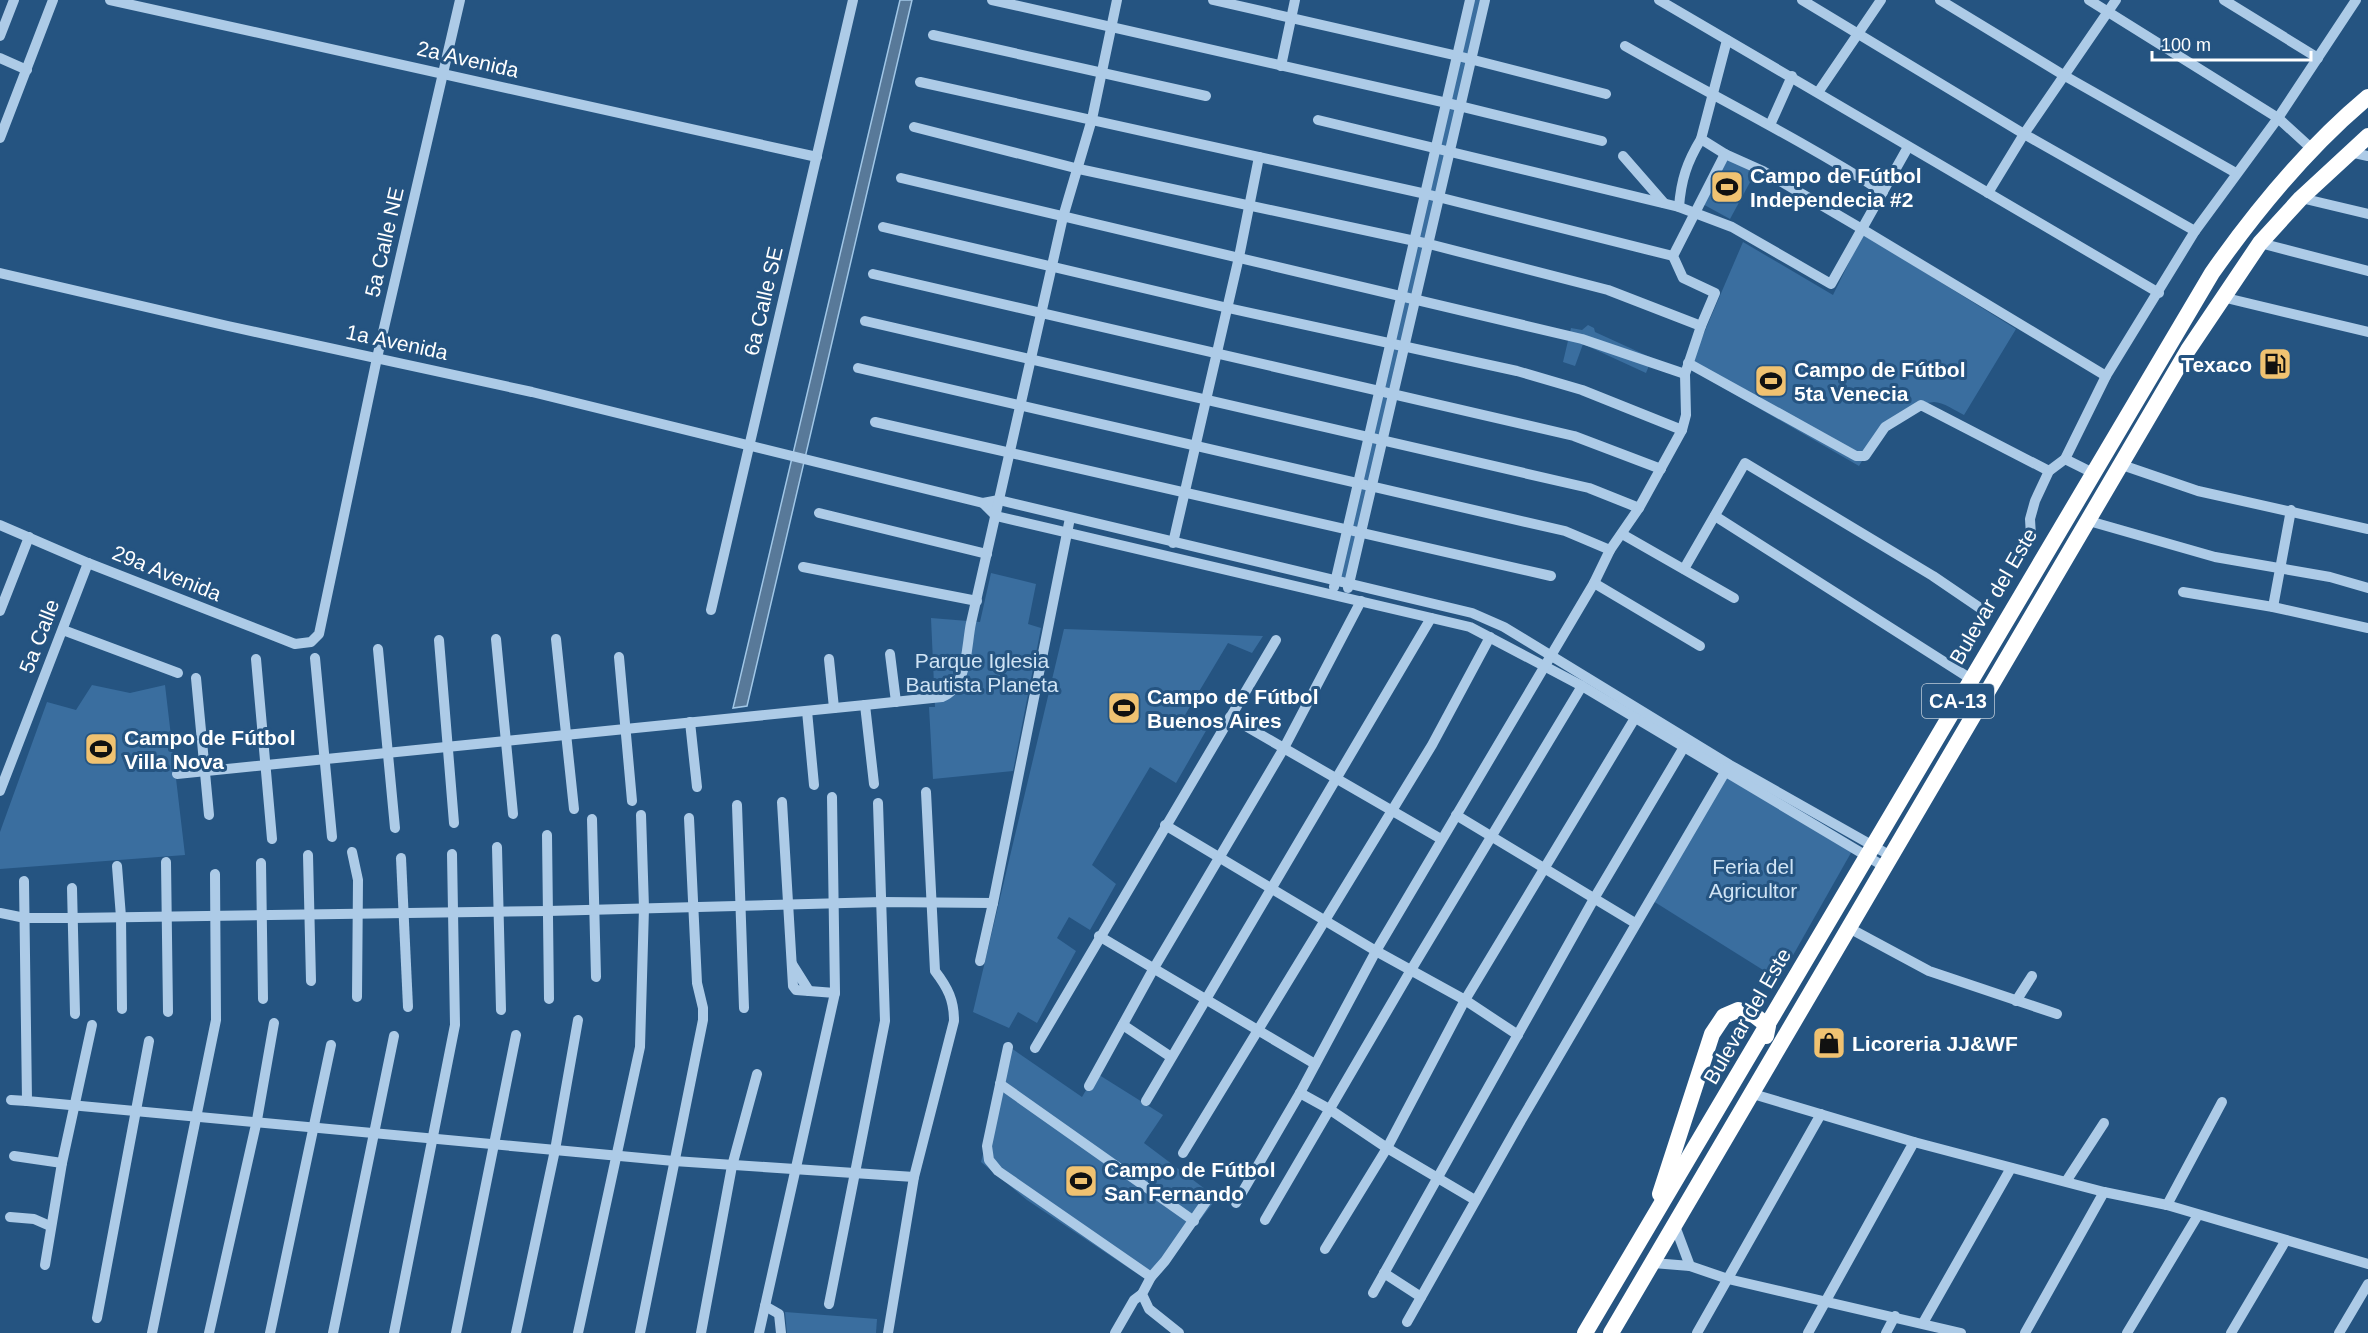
<svg xmlns="http://www.w3.org/2000/svg" width="2368" height="1333" viewBox="0 0 2368 1333" font-family="Helvetica,sans-serif">
<rect width="100%" height="100%" fill="#255481"/>
<g fill="#3a6e9f">
<path d="M1471 0H1484L1348 582 1337 579Z"/>
<path d="M1726 156 1755 173 1730 219 1699 202Z"/>
<path d="M1863 234 2016 329 1964 415C1956 411 1943 402 1934 402 1905 403 1873 443 1859 466L1689 368 1743 242 1833 295Z"/>
<path d="M1588 325 1594 328 1595 332 1652 358 1646 373 1583 344 1575 366 1563 362 1571 328 1582 330Z"/>
<path d="M991 573 1036 584 1028 624 1041 628 1013 771 933 779 929 707H935L931 618 980 622Z"/>
<path d="M1064 629 1263 636 1252 653 1228 643 1185 715 1207 729 1176 783 1150 767 1092 865 1116 884 1090 930 1069 917 1057 938 1076 951 1037 1023 1018 1012 1009 1028 973 1012Z"/>
<path d="M92 685 130 693 165 685 185 855 0 869V832L47 702 76 710Z"/>
<path d="M1727 777 1852 851 1779 980 1653 901Z"/>
<path d="M1011 1048 1082 1097 1096 1073 1163 1115 1144 1143 1217 1198 1151 1283 1027 1200 981 1162Z"/>
<path d="M785 1312 877 1319 876 1333H787Z"/>
</g>
<path fill="#587999" stroke="#a1c7e7" stroke-width="1.5" d="M900 0H912L747 706 733 708Z"/>
<g fill="none" stroke-linecap="round" stroke-linejoin="round">
<g stroke="#adcbe7" stroke-width="10">
<path d="M110 0 817 157"/>
<path d="M992 0 1447 103 1602 141"/>
<path d="M1213 0 1458 56 1606 94"/>
<path d="M1659 0 2159 293"/>
<path d="M1802 0 2024 134 2195 231"/>
<path d="M1940 0 2065 76 2236 173"/>
<path d="M2089 0 2278 118 2312 149"/>
<path d="M2224 0 2318 58"/>
<path d="M933 35 1206 96"/>
<path d="M0 36 14 0"/>
<path d="M1625 46C1711 95 1800 139 1883 192"/>
<path d="M0 58 27 70"/>
<path d="M1281 66 1295 0"/>
<path d="M920 82 1426 194 1673 256"/>
<path d="M1819 91 1881 0"/>
<path d="M1318 120 1679 207 1732 227 1831 284 1908 147"/>
<path d="M1770 125 1792 76"/>
<path d="M914 127 1079 169 1429 244 1608 290 1701 326"/>
<path d="M0 138 53 0"/>
<path d="M2350 152 2368 156"/>
<path d="M1725 154 1701 139 1727 40"/>
<path d="M1623 156 1664 203"/>
<path d="M901 178 1582 339 1685 374"/>
<path d="M1988 193 2024 134 2116 0"/>
<path d="M2301 198 2368 214"/>
<path d="M1679 207C1681 180 1687 162 1701 139"/>
<path d="M883 227 1228 308 1517 371 1582 390 1682 430"/>
<path d="M2260 243 2368 271"/>
<path d="M0 273 228 326 532 392 983 503 999 500 1472 613 1504 627 1730 765 1891 856"/>
<path d="M873 274 1574 436 1661 469"/>
<path d="M2222 297 2368 332"/>
<path d="M865 321 1589 488 1639 508"/>
<path d="M1688 363 1856 456H1865L1885 427 1921 405 2049 471"/>
<path d="M858 368 1565 531 1610 550"/>
<path d="M875 422 1551 576"/>
<path d="M2065 459 2093 473"/>
<path d="M2122 465 2198 491 2368 529"/>
<path d="M983 503 996 516 1470 627 1582 686 1885 867"/>
<path d="M819 513 987 554"/>
<path d="M1715 516 1971 679"/>
<path d="M2089 521 2215 557 2330 577 2368 588"/>
<path d="M0 525 88 563 295 644 311 642 319 634 377 358 460 0"/>
<path d="M1622 534 1734 598"/>
<path d="M2031 536 2030 519 2035 501 2049 471 2065 459 2106 376"/>
<path d="M1173 543 1239 257 1259 157"/>
<path d="M803 567 977 601"/>
<path d="M1684 569 1745 463 1933 576 1980 608"/>
<path d="M1594 583 1700 646"/>
<path d="M1334 587 1470 0"/>
<path d="M1348 588 1485 0"/>
<path d="M2183 592 2273 607 2368 628"/>
<path d="M2273 607 2291 510"/>
<path d="M711 610 853 0"/>
<path d="M0 611 29 537"/>
<path d="M63 630 178 673"/>
<path d="M496 639 513 814"/>
<path d="M556 639 574 809"/>
<path d="M439 640 454 823"/>
<path d="M378 649 395 828"/>
<path d="M890 654 896 702"/>
<path d="M619 657 632 801"/>
<path d="M315 658 332 837"/>
<path d="M256 659 272 839"/>
<path d="M829 659 834 708"/>
<path d="M196 678 209 815"/>
<path d="M865 705 874 784"/>
<path d="M807 711 814 785"/>
<path d="M1230 717 1441 839"/>
<path d="M690 722 697 787"/>
<path d="M177 774 865 705 942 697C968 687 966 647 971 623L1063 217 1092 119 1117 0"/>
<path d="M0 791 88 563"/>
<path d="M782 802 793 986 796 990 835 993"/>
<path d="M737 805 744 1008"/>
<path d="M1456 815 1635 923"/>
<path d="M592 819 596 977"/>
<path d="M1165 825 1376 951 1465 1000 1518 1035"/>
<path d="M547 835 549 999"/>
<path d="M497 847 501 1010"/>
<path d="M352 852 358 880 357 997"/>
<path d="M308 855 311 981"/>
<path d="M401 858 408 1007"/>
<path d="M166 862 168 1012"/>
<path d="M261 863 263 999"/>
<path d="M117 866 121 917 122 1009"/>
<path d="M24 881 27 1101 674 1161 914 1177"/>
<path d="M72 888 75 1014"/>
<path d="M0 913 25 918H73L548 911 882 902 993 903 1070 518"/>
<path d="M1849 928 1929 971 2057 1014"/>
<path d="M1099 936 1315 1064"/>
<path d="M980 961 993 903"/>
<path d="M792 964 809 991"/>
<path d="M2016 1001 2032 976"/>
<path d="M1123 1025 1171 1057"/>
<path d="M1008 1047 987 1146 989 1160 998 1171 1151 1277"/>
<path d="M1035 1048 1276 640"/>
<path d="M1000 1084 1194 1221"/>
<path d="M1089 1086 1154 968 1284 748 1361 601"/>
<path d="M1300 1093 1329 1109 1387 1148 1475 1200"/>
<path d="M1753 1094 1914 1142 2104 1192 2167 1205 2368 1264"/>
<path d="M11 1100 27 1101"/>
<path d="M1146 1101 1431 618"/>
<path d="M1183 1153 1432 745 1490 637"/>
<path d="M14 1156 62 1163"/>
<path d="M2067 1180 2104 1123"/>
<path d="M1236 1203 1300 1093 1376 951 1594 583 1610 550 1639 508 1682 430 1686 415 1685 374 1701 326 1715 293 1683 278 1673 256 1725 154 1763 171 1862 229 2106 376 2195 231 2278 118 2356 0"/>
<path d="M2167 1205 2222 1102"/>
<path d="M10 1217 34 1219 50 1226"/>
<path d="M1265 1220 1411 970 1582 686"/>
<path d="M1675 1226 1690 1266"/>
<path d="M1325 1249 1387 1148 1465 1000 1635 718"/>
<path d="M1653 1263 1690 1266 1728 1279 1961 1333"/>
<path d="M45 1265 62 1163 92 1025"/>
<path d="M1384 1273 1421 1297"/>
<path d="M1373 1293 1595 897 1684 747"/>
<path d="M829 1304 885 1021 878 803"/>
<path d="M765 1306 779 1314 781 1333"/>
<path d="M97 1318 149 1041"/>
<path d="M1407 1322 1519 1124 1728 767"/>
<path d="M1923 1323 2011 1168"/>
<path d="M152 1333 216 1020 215 874"/>
<path d="M209 1333 257 1120 274 1023"/>
<path d="M270 1333 331 1045"/>
<path d="M333 1333 394 1036"/>
<path d="M394 1333 455 1025 452 854"/>
<path d="M456 1333 516 1035"/>
<path d="M516 1333 555 1150 578 1020"/>
<path d="M578 1333 640 1047 644 908 641 815"/>
<path d="M640 1333 703 1020V1008L697 983 689 818"/>
<path d="M701 1333 732 1166 757 1074"/>
<path d="M759 1333 835 993 832 797"/>
<path d="M888 1333 914 1177 954 1021C954 1000 948 988 935 971L926 792"/>
<path d="M1115 1333 1134 1300 1142 1294"/>
<path d="M1179 1333 1149 1309 1142 1294 1151 1277 1165 1261 1210 1196"/>
<path d="M1697 1333 1821 1114"/>
<path d="M1808 1333 1914 1142"/>
<path d="M1886 1333 1895 1316"/>
<path d="M2025 1333 2104 1192"/>
<path d="M2127 1333 2198 1215"/>
<path d="M2231 1333 2286 1240"/>
<path d="M2339 1333 2368 1284"/>
</g>
<g stroke="#fff" stroke-width="16">
<path d="M1660 1194 1712 1034 1724 1016 1738 1010 1754 1015 1768 1026 1766 1036"/>
<path d="M1585 1333 2212 273C2257 209 2307 148 2368 97"/>
<path d="M1611 1333 2188 350 2260 243 2301 198 2368 136"/>
</g>
</g>
<defs>
<symbol id="stadium-square" viewBox="-11 -11 22 22"><rect x="-9" y="-9" width="18" height="18" rx="4" fill="#f0c271" stroke="#255481"/><path d="M0-5a6.5 5 0 1 0 0 10a6.5 5 0 1 0 0-10ZM-3.5-1.8h7v3.6h-7Z" fill="#111"/></symbol>
<symbol id="fuel-square" viewBox="-11 -11 22 22"><rect x="-9" y="-9" width="18" height="18" rx="4" fill="#f0c271" stroke="#255481"/><path d="M-5.5-6h7V0h2V4h1.3V-2.5L3-4.5l.8-.8L6-3V5H2.5V1h-1V6h-7ZM-4.2-4.7v3.2H.2V-4.7Z" fill="#111"/></symbol>
<symbol id="shop-square" viewBox="-11 -11 22 22"><rect x="-9" y="-9" width="18" height="18" rx="4" fill="#f0c271" stroke="#255481"/><path d="M-5-2.5h2.3a2.7 3.5 0 0 1 5.4 0H5L5.5 6h-11ZM-1.5-2.5h3a1.5 2.3 0 0 0-3 0Z" fill="#111"/></symbol>
</defs>
<g fill-rule="evenodd">
<use href="#stadium-square" x="1708" y="168" width="38" height="38"/>
<use href="#fuel-square" x="2256" y="345" width="38" height="38"/>
<use href="#stadium-square" x="1752" y="362" width="38" height="38"/>
<use href="#stadium-square" x="1105" y="689" width="38" height="38"/>
<use href="#stadium-square" x="82" y="730" width="38" height="38"/>
<use href="#shop-square" x="1810" y="1024" width="38" height="38"/>
<use href="#stadium-square" x="1062" y="1162" width="38" height="38"/>
</g>
<g text-anchor="middle" dominant-baseline="central" stroke-width="6" stroke-linejoin="round" paint-order="stroke">
<rect fill="#255481" stroke="#beccd9" stroke-width="1.5" x="1922" y="684" width="72" height="34" rx="4.5"/>
<g font-size="20" font-weight="bold" fill="#fff">
<text x="1958" y="701">CA-13</text>
</g>
<g font-size="21" fill="#fff" stroke="#255481">
<text transform="translate(468 59) rotate(13)">2a Avenida</text>
<text transform="translate(384 242) rotate(-77)">5a Calle NE</text>
<text transform="translate(763 301) rotate(-77)">6a Calle SE</text>
<text transform="translate(397 342) rotate(12)">1a Avenida</text>
<text transform="translate(167 573) rotate(22)">29a Avenida</text>
<text transform="translate(1993 596) rotate(-60)">Bulevar del Este</text>
<text transform="translate(39 636) rotate(-69)">5a Calle</text>
<text transform="translate(1747 1016) rotate(-60)">Bulevar del Este</text>
</g>
<g font-size="21" font-weight="bold" fill="#fff" stroke="#255481" text-anchor="start">
<text x="1750" y="175">Campo de Fútbol<tspan x="1750" dy="24">Independecia #2</tspan></text>
<text x="2252" y="364" text-anchor="end">Texaco</text>
<text x="1794" y="369">Campo de Fútbol<tspan x="1794" dy="24">5ta Venecia</tspan></text>
<text x="1147" y="696">Campo de Fútbol<tspan x="1147" dy="24">Buenos Aires</tspan></text>
<text x="124" y="737">Campo de Fútbol<tspan x="124" dy="24">Villa Nova</tspan></text>
<text x="1852" y="1043">Licoreria JJ&amp;WF</text>
<text x="1104" y="1169">Campo de Fútbol<tspan x="1104" dy="24">San Fernando</tspan></text>
</g>
<g font-size="21" fill="#d0e4f5" stroke="#255481">
<text x="982" y="660">Parque Iglesia<tspan x="982" dy="24">Bautista Planeta</tspan></text>
<text x="1753" y="866">Feria del<tspan x="1753" dy="24">Agricultor</tspan></text>
</g>
</g>
<path d="M2152 51v9h159v-9" fill="none" stroke="#ffffff" stroke-width="3"/>
<text x="2161" y="51" font-size="18" fill="#ffffff" stroke="#255481" stroke-width="4.5" paint-order="stroke">100 m</text>
</svg>
